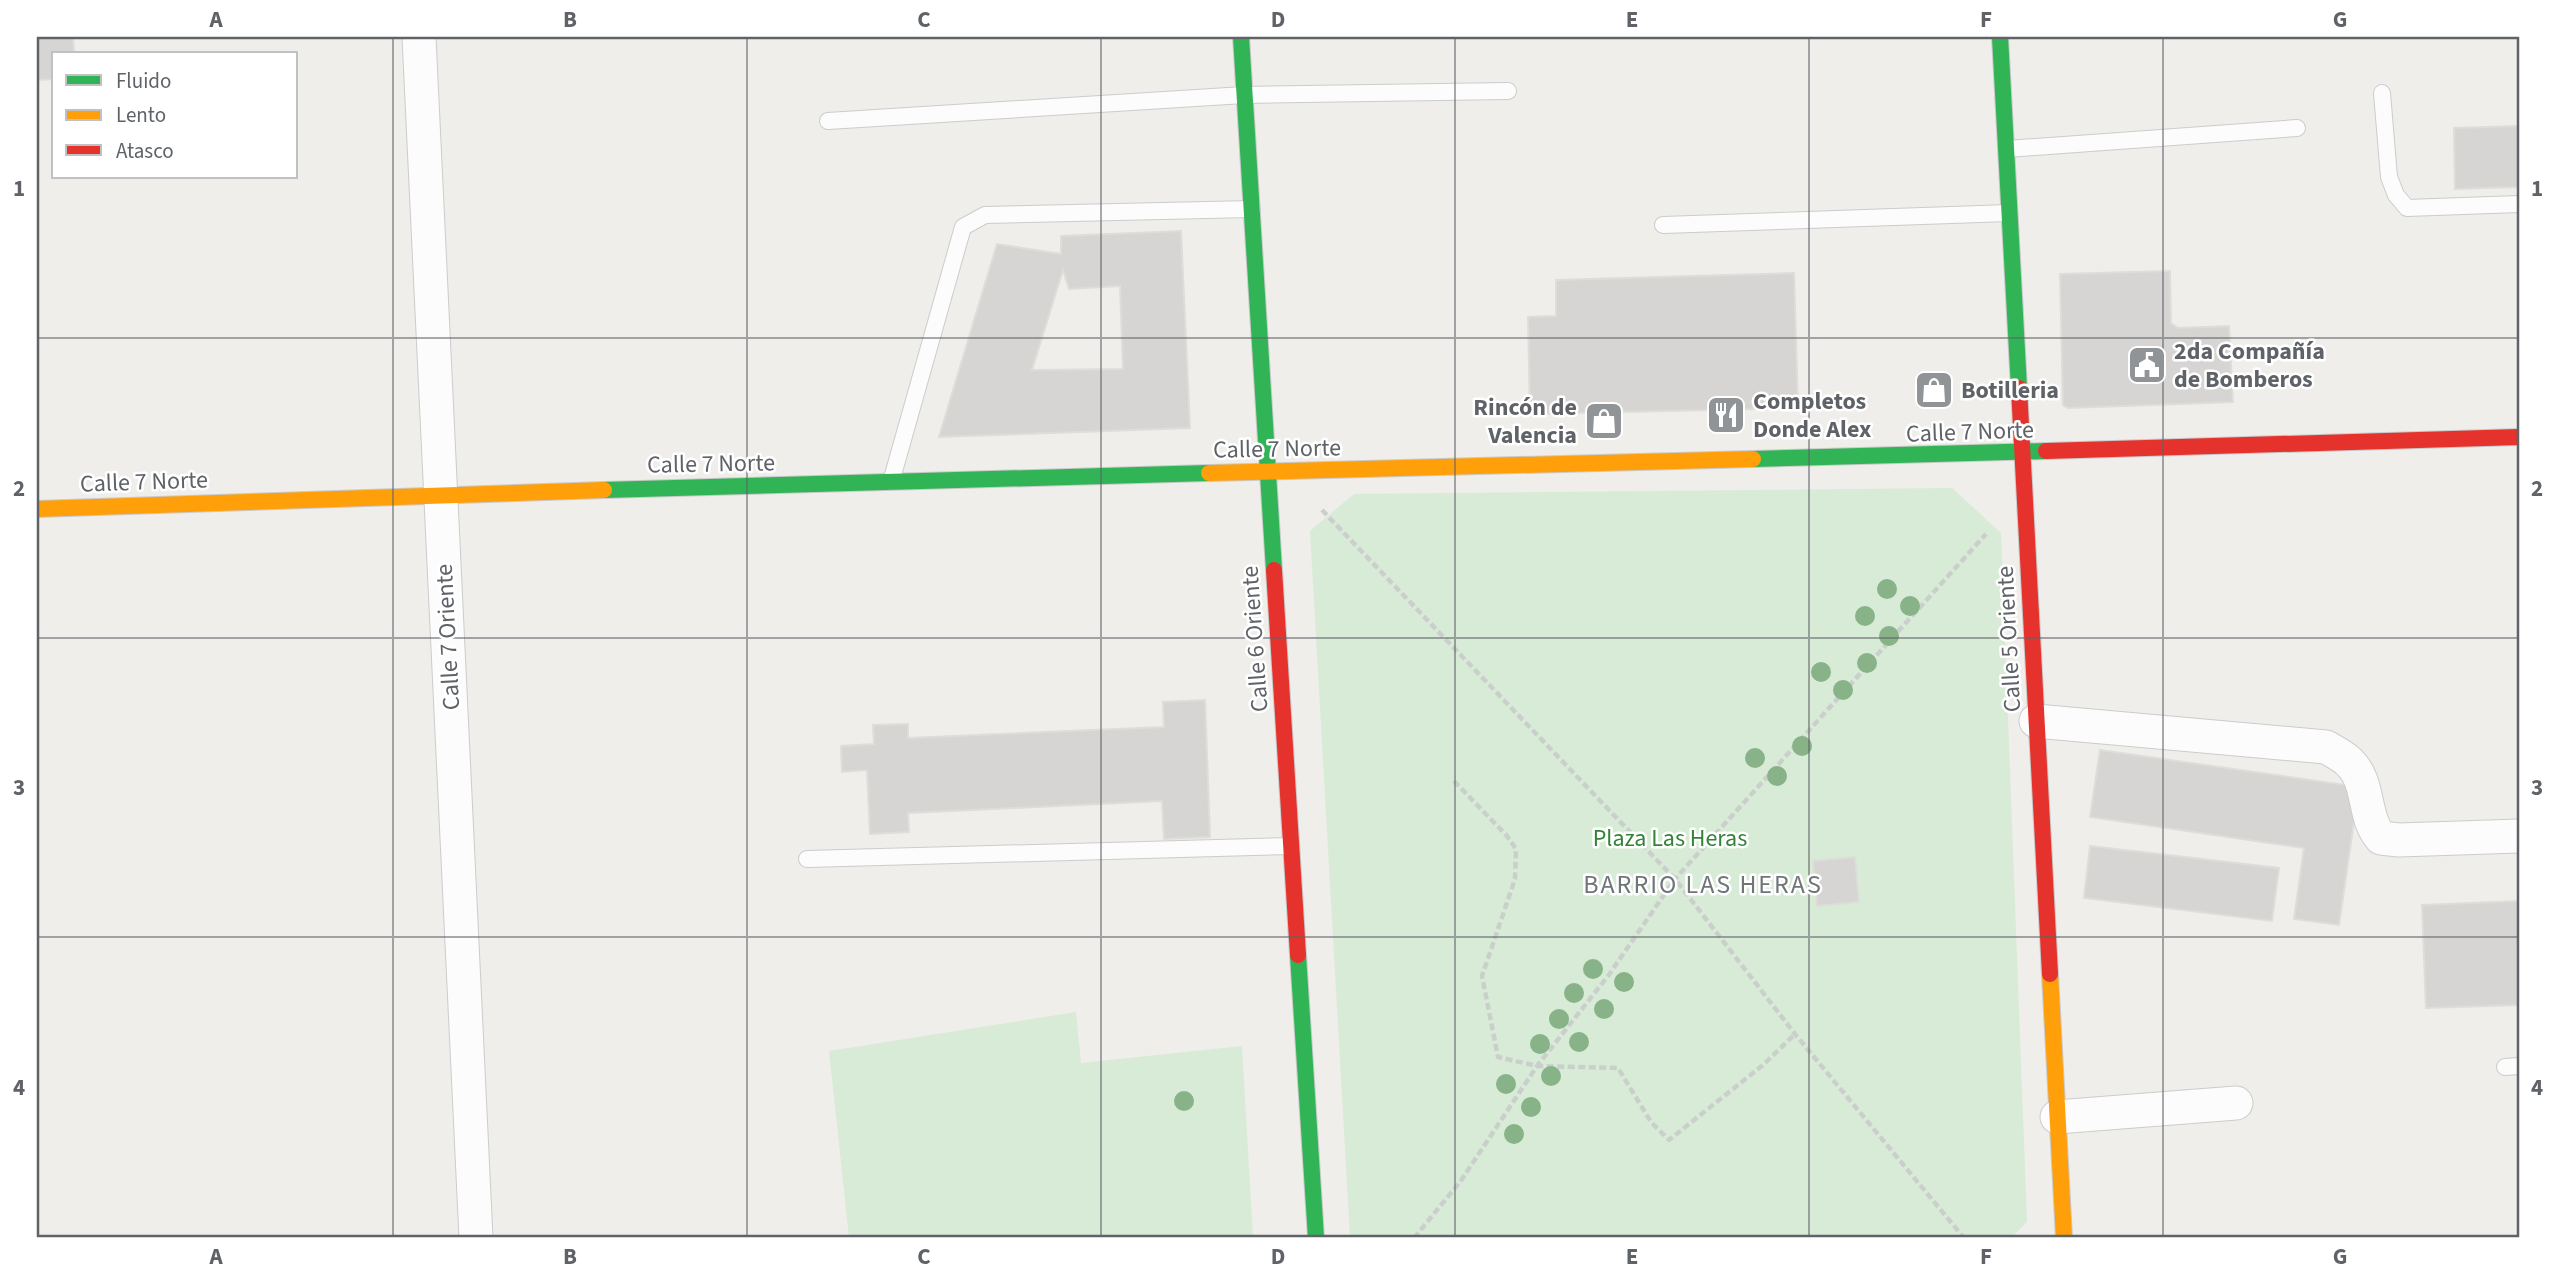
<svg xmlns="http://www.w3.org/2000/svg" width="2556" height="1275" viewBox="0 0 2556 1275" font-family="'Source Sans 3',sans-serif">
<rect width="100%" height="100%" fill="#efeeea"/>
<g fill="#d8ebd6">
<path d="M1952 488 2001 533 2027 1222 2011 1238H1350L1310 531 1354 494Z"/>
<path d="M1076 1012 1081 1063 1242 1046 1253 1238H849L829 1051Z"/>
</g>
<g fill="#d6d5d3" stroke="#deddd9" stroke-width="2" fill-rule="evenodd">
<path d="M37 37H73L74 54H54V79L37 80Z"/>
<path d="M2519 126V187L2455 189 2454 128Z"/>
<path d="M1181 231 1190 428 939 437 997 244 1061 254V236ZM1063 270 1069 289 1120 286 1123 369 1032 370Z"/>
<path d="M2170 271 2171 323 2178 328 2229 326 2233 402 2068 408 2063 405 2060 274Z"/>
<path d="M1794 273 1798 408 1530 414 1528 317 1556 316V280Z"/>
<path d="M1205 700 1210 837 1164 839 1162 801 908 813 909 832 870 834 867 770 842 772 841 746 874 744 873 725 908 724V738L1164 727 1163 702Z"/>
<path d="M2100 750 2359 787 2339 925 2294 919 2304 848 2090 817Z"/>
<path d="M2090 846 2279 868 2272 921 2084 898Z"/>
<path d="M1855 857 1859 902 1817 906 1813 861Z"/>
<path d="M2519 901V1005L2426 1008 2422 905Z"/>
</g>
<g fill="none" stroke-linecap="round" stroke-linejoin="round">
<defs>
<g id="lane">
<path d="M2382 93 2389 177 2396 195 2407 208 2519 204"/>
<path d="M828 121 1244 95 1508 91"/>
<path d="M2007 149 2297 128"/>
<path d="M1663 225 2009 213"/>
<path d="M891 482 963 227 985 215 1252 209"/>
<path d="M807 859 1291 846"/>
<path d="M2505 1067 2519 1066"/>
</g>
<g id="street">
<path d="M419 37 476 1238"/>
<path d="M2036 721 2326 747C2333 751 2343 756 2349 762 2371 783 2362 816 2381 838L2399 840 2519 836"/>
<path d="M2057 1117 2236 1103"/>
</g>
<g id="fast">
<path d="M1241 37 1274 570"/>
<path d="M2000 37 2019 388"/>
<path d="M1753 459 2046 451"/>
<path d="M604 490 1209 473"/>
<path d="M1298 955 1316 1238"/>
</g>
<g id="slow">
<path d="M1209 473 1753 459"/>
<path d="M37 509 604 490"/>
<path d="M2050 974 2064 1238"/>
</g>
<g id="jam">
<path d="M2019 388 2050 974"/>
<path d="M2046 451 2519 437"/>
<path d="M1274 570 1298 955"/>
</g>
</defs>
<use href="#lane" stroke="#cbcccc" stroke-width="18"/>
<use href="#street" stroke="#cbcccc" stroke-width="35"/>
<use href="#fast" stroke="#cacacb" stroke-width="18"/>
<use href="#slow" stroke="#cacacb" stroke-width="18"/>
<use href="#jam" stroke="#cacacb" stroke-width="18"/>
<g stroke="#cacfcc" stroke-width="4.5" stroke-dasharray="7 3.5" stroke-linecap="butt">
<path d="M1322 510 1675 879 1795 1034 1964 1238"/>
<path d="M1454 781 1507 836 1516 849 1515 879 1482 976 1498 1057 1537 1066 1618 1068 1651 1122 1669 1140 1763 1065 1795 1034"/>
<path d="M1414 1238 1460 1182 1537 1066 1608 976 1675 879 1986 534"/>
</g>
<use href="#lane" stroke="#fdfcfc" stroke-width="16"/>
<use href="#street" stroke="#fdfcfc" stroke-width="33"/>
<use href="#fast" stroke="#30b455" stroke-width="16"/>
<use href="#slow" stroke="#ff9f0a" stroke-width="16"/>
<use href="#jam" stroke="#e5322d" stroke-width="16"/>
</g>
<g fill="#88b388">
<circle cx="1887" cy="589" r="10"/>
<circle cx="1910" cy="606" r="10"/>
<circle cx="1865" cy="616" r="10"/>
<circle cx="1889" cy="636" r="10"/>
<circle cx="1867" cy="663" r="10"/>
<circle cx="1821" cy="672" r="10"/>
<circle cx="1843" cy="690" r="10"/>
<circle cx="1802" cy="746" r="10"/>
<circle cx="1755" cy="758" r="10"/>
<circle cx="1777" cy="776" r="10"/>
<circle cx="1593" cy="969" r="10"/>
<circle cx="1624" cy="982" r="10"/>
<circle cx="1574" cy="993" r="10"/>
<circle cx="1604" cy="1009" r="10"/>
<circle cx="1559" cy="1019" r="10"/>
<circle cx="1579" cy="1042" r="10"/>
<circle cx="1540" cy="1044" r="10"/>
<circle cx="1551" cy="1076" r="10"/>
<circle cx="1506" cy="1084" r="10"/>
<circle cx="1184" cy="1101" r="10"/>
<circle cx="1531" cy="1107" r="10"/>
<circle cx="1514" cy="1134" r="10"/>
</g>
<path fill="none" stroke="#5f6368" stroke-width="2" stroke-opacity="0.55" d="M393 37V1238M747 37V1238M1101 37V1238M1455 37V1238M1809 37V1238M2163 37V1238M37 338H2519M37 638H2519M37 937H2519"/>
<defs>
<symbol id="civic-square" viewBox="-11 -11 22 22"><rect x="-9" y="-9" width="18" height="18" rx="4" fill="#919496" stroke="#fff"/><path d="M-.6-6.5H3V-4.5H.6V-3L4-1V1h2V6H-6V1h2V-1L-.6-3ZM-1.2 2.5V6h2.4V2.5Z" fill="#fff"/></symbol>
<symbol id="shop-square" viewBox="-11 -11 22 22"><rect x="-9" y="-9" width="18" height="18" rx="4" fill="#919496" stroke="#fff"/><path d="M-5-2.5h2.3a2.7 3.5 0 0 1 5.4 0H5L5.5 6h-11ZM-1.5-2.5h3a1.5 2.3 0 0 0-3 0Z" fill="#fff"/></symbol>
<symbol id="restaurant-square" viewBox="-11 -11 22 22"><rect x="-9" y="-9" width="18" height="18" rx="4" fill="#919496" stroke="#fff"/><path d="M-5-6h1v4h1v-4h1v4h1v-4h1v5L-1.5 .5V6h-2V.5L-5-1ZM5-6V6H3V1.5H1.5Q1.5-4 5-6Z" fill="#fff"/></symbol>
</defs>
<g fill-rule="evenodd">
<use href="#civic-square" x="2125" y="343" width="44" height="44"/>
<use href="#shop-square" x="1912" y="368" width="44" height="44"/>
<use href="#restaurant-square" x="1704" y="393" width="44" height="44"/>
<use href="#shop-square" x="1582" y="399" width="44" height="44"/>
</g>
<g text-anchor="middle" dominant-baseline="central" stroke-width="5" stroke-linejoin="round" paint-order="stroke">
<g font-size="24" font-weight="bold" fill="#5f6368" stroke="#fff" text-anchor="start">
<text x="2174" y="351">2da Compañía<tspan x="2174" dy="28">de Bomberos</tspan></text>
<text x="1961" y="390">Botilleria</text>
<text x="1753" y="401">Completos<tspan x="1753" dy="28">Donde Alex</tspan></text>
<text x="1577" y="407" text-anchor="end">Rincón de<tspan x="1577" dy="28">Valencia</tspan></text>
</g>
<g font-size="24" fill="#5f6368" stroke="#fff">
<text transform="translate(1970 432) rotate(-2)">Calle 7 Norte</text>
<text transform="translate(1277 449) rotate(-1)">Calle 7 Norte</text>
<text transform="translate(711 464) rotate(-1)">Calle 7 Norte</text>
<text transform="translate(144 482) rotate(-2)">Calle 7 Norte</text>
<text transform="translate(448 637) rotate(-93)">Calle 7 Oriente</text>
<text transform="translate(1255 639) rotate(-94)">Calle 6 Oriente</text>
<text transform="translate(2009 639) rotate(-93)">Calle 5 Oriente</text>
</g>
<g font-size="24" fill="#348238" stroke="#fff">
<text x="1670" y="838">Plaza Las Heras</text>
</g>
<g font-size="26" letter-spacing="2" fill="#70757a" stroke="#fff">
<text x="1703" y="884">BARRIO LAS HERAS</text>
</g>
</g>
<rect width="2556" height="1275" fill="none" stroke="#ffffff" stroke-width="77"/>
<rect x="52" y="52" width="245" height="126" fill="#ffffff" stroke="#bfc1c3" stroke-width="2"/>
<rect x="66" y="75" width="35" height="10" fill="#30b455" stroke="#bfc1c3" stroke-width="2"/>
<text x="116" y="88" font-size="21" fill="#5f6368">Fluido</text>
<rect x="66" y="110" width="35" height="10" fill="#ff9f0a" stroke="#bfc1c3" stroke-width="2"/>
<text x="116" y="122" font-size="21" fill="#5f6368">Lento</text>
<rect x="66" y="145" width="35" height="10" fill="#e5322d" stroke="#bfc1c3" stroke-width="2"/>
<text x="116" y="158" font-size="21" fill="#5f6368">Atasco</text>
<rect x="38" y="38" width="2480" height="1198" fill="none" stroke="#5f6368" stroke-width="2.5"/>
<g font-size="23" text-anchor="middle" font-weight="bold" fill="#5f6368">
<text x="216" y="27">A</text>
<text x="570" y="27">B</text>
<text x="924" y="27">C</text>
<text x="1278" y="27">D</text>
<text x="1632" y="27">E</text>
<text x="1986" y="27">F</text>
<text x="2340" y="27">G</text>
<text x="19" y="196">1</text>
<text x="2537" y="196">1</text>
<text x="19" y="496">2</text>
<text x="2537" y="496">2</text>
<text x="19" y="795">3</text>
<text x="2537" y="795">3</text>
<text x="19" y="1095">4</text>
<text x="2537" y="1095">4</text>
<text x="216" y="1264">A</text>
<text x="570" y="1264">B</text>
<text x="924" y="1264">C</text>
<text x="1278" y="1264">D</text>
<text x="1632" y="1264">E</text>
<text x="1986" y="1264">F</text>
<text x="2340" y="1264">G</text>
</g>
</svg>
